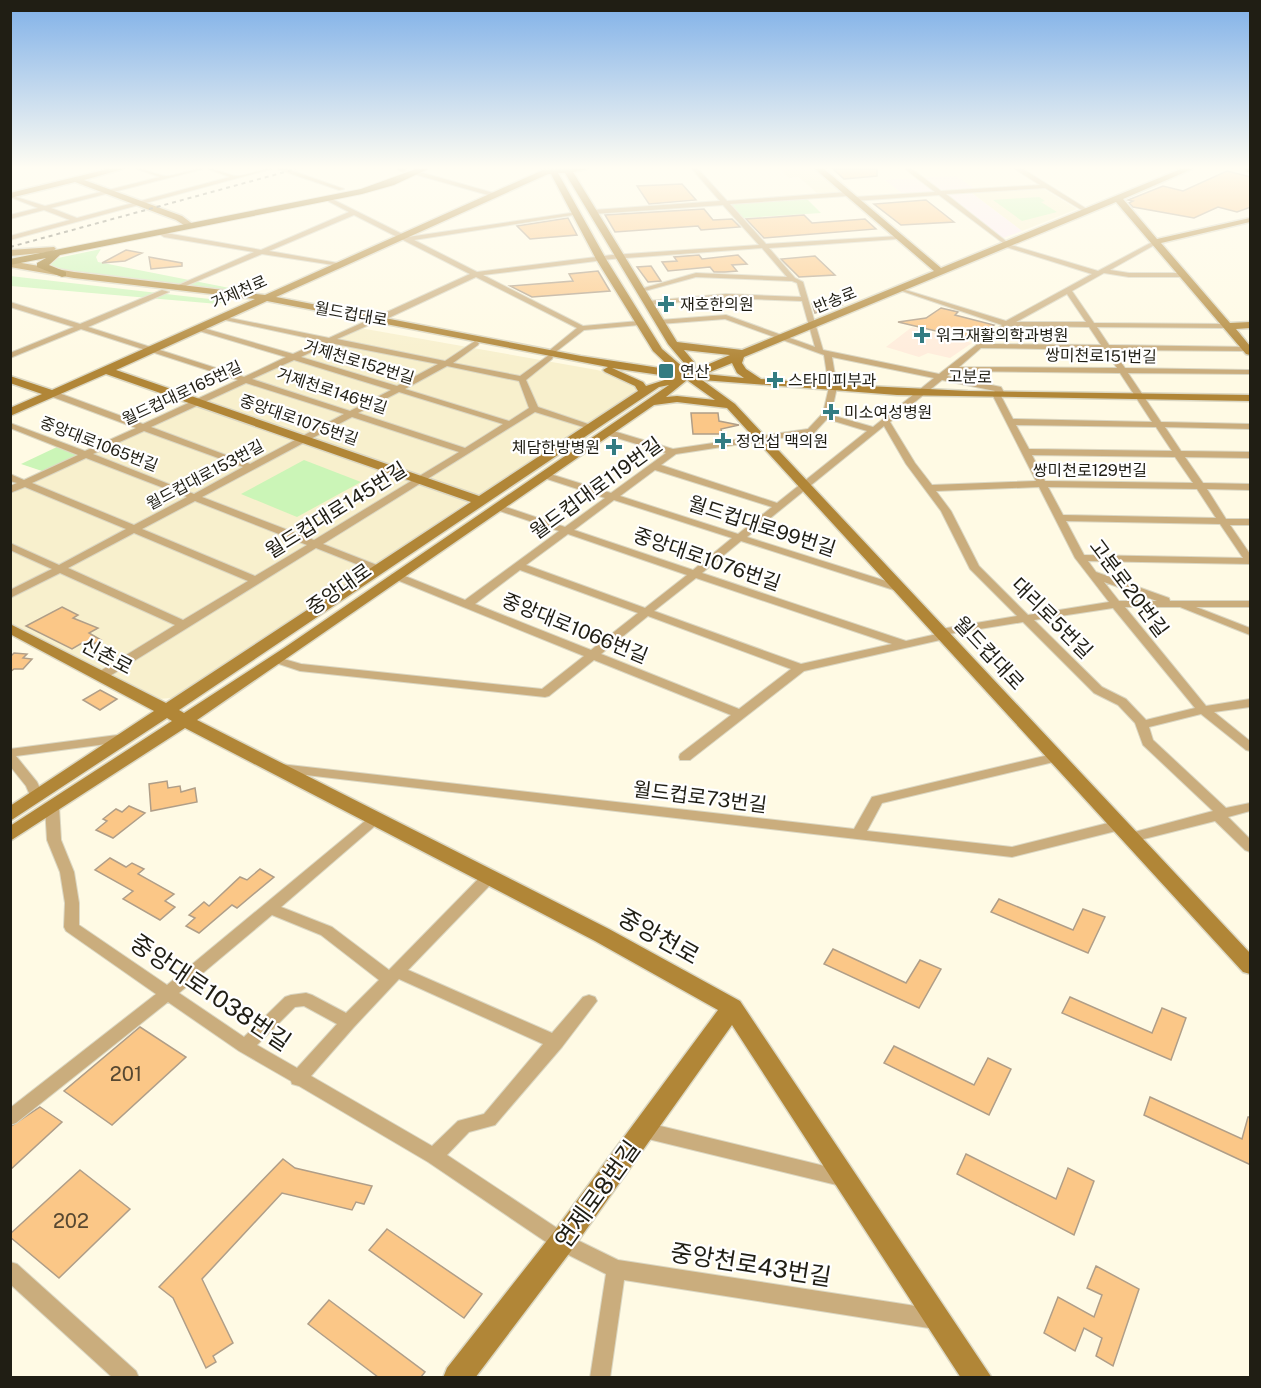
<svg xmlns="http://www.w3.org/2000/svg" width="1261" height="1388" viewBox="0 0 1261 1388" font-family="'Public Sans','Noto Sans KR',sans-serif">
<rect width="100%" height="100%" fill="#fffae4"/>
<g fill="#f8f0cd">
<path d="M780 169H815L843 193 819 195 799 177 789 178Z"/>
<path d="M1042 188 1077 209 1022 231 972 193Z"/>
<path d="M360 328 597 370 619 376 634 384 640 393 466 503 183 697 158 699 11 623V494Z"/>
</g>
<path fill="#fce9f4" d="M956 176 975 189 969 191 1022 231 1003 238 939 192 903 194 885 180Z"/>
<path fill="#ffecdb" d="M912 327 972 343 950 358 928 353 919 357 886 347Z"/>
<g fill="#cbf5b7">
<path d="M1039 197 1045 201 1041 202 1057 212 1022 221 993 200Z"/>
<path d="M806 198 821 213 743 218 729 203Z"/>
<path d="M101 249 96 257 98 262 255 293 80 274 45 267 48 260Z"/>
<path d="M10 276 227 301 218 304 11 286Z"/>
<path d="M59 446 82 455 45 472 21 464Z"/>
<path d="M304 460 361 482 297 517 241 494Z"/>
</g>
<g fill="#fbc787" stroke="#b09e88" stroke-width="1.5">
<path d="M833 169H877V176L844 179Z"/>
<path d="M1227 171 1251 177V207L1237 212 1218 207 1194 218 1133 207 1129 203 1133 201 1128 200 1163 186 1183 191Z"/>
<path d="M682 184 696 200 649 204 637 186Z"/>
<path d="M926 200 954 222 901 225 874 204Z"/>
<path d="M704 209 713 220 732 219 740 227 701 230 698 226 615 232 605 215Z"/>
<path d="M804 215 812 223 865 219 876 229 764 238 746 219Z"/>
<path d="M568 218 577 235 530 239 517 226Z"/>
<path d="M126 250 142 253 125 261 102 263Z"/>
<path d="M699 255 702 259 738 255 747 264 732 265 737 271 725 272H714L710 267 668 271 662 262 677 261 674 257Z"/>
<path d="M815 256 835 275 799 277 781 259Z"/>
<path d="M149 257 182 263V266L151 269Z"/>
<path d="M651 266 661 281 648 282 637 267Z"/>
<path d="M598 271 610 291 532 297 510 286 573 281 569 274Z"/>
<path d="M833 298 842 305 815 313 812 303Z"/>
<path d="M941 308 958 312 955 315 994 325 974 340 898 322 926 318Z"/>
<path d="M691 413H718L719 421 739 425 721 429 722 434H693Z"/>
<path d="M62 607 78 615 73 618 98 628 89 633 101 640 92 645 82 643 72 649 26 626Z"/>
<path d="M14 653 27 654 23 658 32 659 23 669H14L10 672V657Z"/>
<path d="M100 690 117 699 100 710 83 700Z"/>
<path d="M167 781 168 788 180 786 181 792 195 788 197 802 151 811 149 784Z"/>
<path d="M129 806 145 813 113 838 96 830 107 821 103 819 116 809 122 812Z"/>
<path d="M110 858 126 867 132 863 144 869 138 874 174 894 165 901 175 907 160 920 123 899 133 891 95 870Z"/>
<path d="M260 869 274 877 237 908 232 905 199 933 186 926 195 918 189 915 204 902 209 906 240 877 247 880Z"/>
<path d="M999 899 1073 930 1083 909 1105 917 1088 953 991 912Z"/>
<path d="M833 949 906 983 920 960 941 969 919 1008 824 964Z"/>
<path d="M1070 997 1152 1033 1162 1008 1186 1018 1171 1060 1062 1013Z"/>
<path d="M140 1027 186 1057 112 1125 64 1091Z"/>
<path d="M894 1046 974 1085 988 1058 1011 1069 989 1115 884 1063Z"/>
<path d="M1150 1097 1242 1139 1248 1117H1251V1165L1144 1115Z"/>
<path d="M40 1107 62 1122 10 1170V1127Z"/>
<path d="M966 1154 1056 1199 1068 1168 1094 1181 1074 1235 957 1174Z"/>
<path d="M283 1159 295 1168 372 1186 364 1204 356 1202 352 1210 282 1193 202 1279 233 1343 213 1356 216 1362 206 1368 173 1298 159 1287Z"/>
<path d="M80 1170 130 1209 59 1278 10 1237V1234Z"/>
<path d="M387 1229 482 1294 464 1318 369 1250Z"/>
<path d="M1096 1266 1139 1289 1113 1366 1096 1356 1102 1338 1084 1328 1075 1351 1044 1333 1058 1297 1094 1317 1102 1295 1087 1288Z"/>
<path d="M329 1300 425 1372 421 1377H378L308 1324Z"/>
</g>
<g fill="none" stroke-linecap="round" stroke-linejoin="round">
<defs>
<g id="street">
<path d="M137 169C148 169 158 176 167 176 179 175 190 169 203 169L51 208 77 218 230 177 208 169C219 169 227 175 237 176 248 176 259 169 271 169L10 240V236L70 220 44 210 10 219V215L38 208 10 197V195L45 206 160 177Z"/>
<path d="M277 169H287L344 189 339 190Z"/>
<path d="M397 169H405L406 170 403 172Z"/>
<path d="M692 169H698L727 201 847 192 850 194 847 196 730 204 766 244 899 236V238L897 239 769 248 795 278 803 282 823 350 939 374 1002 325 899 290V288L1006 321 1092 274 1003 246V243L939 195 854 201 851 199 854 197 935 192 905 169H912L941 191 1040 185 1015 169H1023L1090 211 1085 212 1045 188 946 194 1011 245 1098 271 1156 240 1158 241V243L1110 270 1129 273H1185L1188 275 1185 277H1129L1104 273 1072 291 1094 323 1228 324 1232 326 1228 328 1097 327 1109 345 1250 347V351L1112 350 1125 368 1250 370V374L1128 373 1161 422 1250 424V429L1165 427 1181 451 1250 452V458L1185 457 1203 483 1250 484V490L1207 489 1226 519H1250V525H1230L1250 554V564L1088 561 1096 572 1169 598 1170 601H1250V607H1196L1250 628V635L1180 607H1125L1206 706 1250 699V707L1214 712 1250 741V751L1246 750 1201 714 1149 727 1153 740 1226 808 1250 803V811L1228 817 1250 839V852L1245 850 1215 821 1132 842 1127 840 1125 837 1127 834 1213 811 1143 745 1135 723 1118 705 1094 693 1023 622 949 634V638L804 671 690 760H680L679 757 680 754 731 715 594 660 549 696 545 697 300 671 273 662 271 660 273 658 277 657 301 664 542 689 584 656 392 578 391 576 392 574H400L465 600 559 531 494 509V505H500L565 527 605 498 541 477V473H547L611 493 666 453 604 434V430H610L673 449 808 429 823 413 829 387 824 355 725 319 660 324 656 322 660 320 726 315 815 347 802 301 726 298 648 305 644 303 648 301 726 294 801 297 797 283 792 281 696 277 641 292 637 290 696 273 787 277 762 248 612 259 483 275 583 326 639 321 643 323 639 325 584 330 553 354H550V350L577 328 476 277 382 321H376V317L470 274 354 215 269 251 338 263 340 264V266L262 254 176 290 172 288 174 287 254 252 164 237 156 232V230H160L166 233 261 250 349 212 324 199 326 196 408 237 577 212 580 214 414 240 477 272 612 255 759 245 723 205 593 214 590 212 593 210 720 201ZM1067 294 1086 322H1016ZM1009 326 1089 327 1101 345 987 344ZM981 348 1104 350 1117 368 959 367ZM832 357 934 378 873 427 831 415 837 387ZM953 371 1120 373 1152 422 1013 419 1001 396 1005 394 1001 387 947 376ZM942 380 995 391 992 394 1036 481 932 485 915 463 890 422ZM827 419 867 431 777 503 661 465 676 454 814 433ZM1016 425 1156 427 1172 451 1029 449ZM884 426 906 464 941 511 970 569 1017 616 941 629 937 630 935 632 937 634 906 641 702 573 741 541 897 591H905L906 589 905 587 747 537ZM1032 455 1175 457 1193 483 1045 481ZM655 470 772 507 738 534 620 496ZM1039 487 1075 558 1109 602 1028 615 979 566 951 511 936 491ZM1048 487 1197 489 1216 518 1063 515ZM614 500 732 538 693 570 574 530ZM1066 521 1220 524 1243 558 1084 555ZM568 534 687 575 645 608 526 565ZM520 570 638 613 591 650 475 604ZM696 578 892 644 801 664 654 611ZM1104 582 1157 601H1119ZM1113 608 1195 708 1146 720 1126 699 1102 687 1034 620ZM648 616 791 669 739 709 601 654Z"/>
<path d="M416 171 497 194 498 195 495 197 414 174Z"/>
<path d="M162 290 169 292 88 327 244 377 286 357 196 330V326L293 354 322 341 216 318 220 316 329 338 366 321H369V325L337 339 445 361 475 341 479 343 478 345 453 363 520 376 549 355 553 357 552 359 526 380 538 407 597 427 593 430 535 412 323 544 382 567 383 569 382 571H374L316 548 105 679H97L95 676 97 673 175 625 60 573 10 598V590L52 569 10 550V543L59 565 126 529 25 487 10 493V486L17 483 10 481V474L24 480 78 455 10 428V423L85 451 136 428 50 396V392H56L143 424 238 380 81 329 10 358V353L74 327 10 307V302L80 324ZM330 343 438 364 397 386 301 357ZM294 360 391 390 350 411 252 379ZM447 366 519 381 529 408 509 421 405 389ZM246 383 344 414 250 464 151 427ZM399 392 503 424 465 448 358 413ZM352 417 459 452 314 540 202 497ZM144 431 243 467 194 494 93 454ZM86 458 187 497 134 525 32 483ZM195 501 307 545 255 576 142 529ZM134 533 248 581 183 620 68 568Z"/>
<path d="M125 734 129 735 131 738 129 741 16 756 37 782 44 797 42 800H32L26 786 10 766V749Z"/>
<path d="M1057 753 1062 754 1063 757 1062 760 882 803 867 831 1012 847 1120 820 1125 822 1127 825 1125 828 1120 830 1012 857 280 772 274 768 280 764 854 829 872 797Z"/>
<path d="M52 801 57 803 59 806 61 840 74 872 79 903V925L167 985 371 816H381L383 819 281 907 332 927 389 970 484 873 489 872 494 873 496 877 494 881 408 970 552 1033 583 997 589 995 595 997 597 1001 562 1047 495 1125 469 1132 447 1155 569 1236 618 1260 935 1309 942 1312 945 1319 942 1326 935 1329 624 1280 610 1378H590L606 1274 555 1248 428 1162 299 1086 292 1084 291 1081 239 1051 168 1002 16 1123 10 1125V1108L156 994 66 931 64 927 65 903 60 872 47 840 45 806 47 803ZM272 915 321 935 379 980 346 1013 312 995 306 993 291 995 285 997 244 1037 179 993ZM399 979 543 1044 484 1114 458 1121 432 1146 311 1076 354 1027ZM304 1006 337 1024 297 1068 257 1045 295 1007Z"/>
<path d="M644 1122 845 1171 851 1173 854 1179 851 1185 845 1187 644 1138 638 1135 635 1130 638 1125Z"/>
<path d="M10 1262 17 1264 136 1371 139 1378H113L10 1284Z"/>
</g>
<g id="secondary">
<path d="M108 169H123L84 180 182 216 194 225 187 227 176 220 75 182 10 198V193Z"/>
<path d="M587 169 573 172 677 342 742 350 934 271 815 169H824L941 268 1181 169H1192L1123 199 1157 239 1250 218V222L1161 243 1230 323 1250 322V328L1236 329 1250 346V355L1246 354 1116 202 744 357 742 363 746 369 761 379 827 384 968 391 1250 395V401L897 395 702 380 735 404 1250 953V974L1243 972 727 408 677 402 654 405 197 720 609 929 740 1001 992 1378H961L732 1025 571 1251 475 1378H443L447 1368 553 1233 718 1010 595 941 185 728 10 841V826L172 721 167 718 10 821V806L154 711 10 634V624L166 703 471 502 106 374 10 416V408L42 394 10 383V376L52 390 255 299 74 278 10 267V261L74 272 265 295 543 170ZM558 173H565L668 344 684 363V368L662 349 606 259ZM548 174H551L596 259 653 351 673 370 581 356 276 297ZM267 301 608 367 603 370 605 372 635 386 638 391 479 496 116 370ZM684 350 730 355 695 370 694 362ZM732 363 737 373 744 378 705 374ZM612 368 674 377 646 386 643 382ZM687 380 715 400 677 396 666 397ZM669 385 284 648 184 713 179 710 659 387Z"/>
<path d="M1246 169H1250V172H1247Z"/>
<path d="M54 247 56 249 51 252 10 256V250Z"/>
</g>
<path id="primary" d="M416 169H428L394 185 362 194 60 255 49 265 66 272V276L62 277 37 267V263L46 258 10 265V259L361 189Z"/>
</defs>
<use href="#street" stroke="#dbd7c3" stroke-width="2"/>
<use href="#secondary" stroke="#dbd7c3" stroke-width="3"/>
<use href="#primary" stroke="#dbd7c3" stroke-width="2"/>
<use href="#street" fill="#caad7d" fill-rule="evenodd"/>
<use href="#secondary" fill="#b18637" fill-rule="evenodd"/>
<use href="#primary" fill="#976d16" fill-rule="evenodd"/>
<path stroke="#757263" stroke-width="2" stroke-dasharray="4 4" stroke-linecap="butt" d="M10 247 296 169"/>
</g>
<linearGradient id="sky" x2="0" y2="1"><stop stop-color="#7fb0e8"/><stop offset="0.46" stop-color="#fffdf3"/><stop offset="1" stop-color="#fffdf3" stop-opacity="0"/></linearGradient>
<rect width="1261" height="364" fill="url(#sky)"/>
<g fill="#337c82" stroke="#fff" stroke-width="2">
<path d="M663 295h6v6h6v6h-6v6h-6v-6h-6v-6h6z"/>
<path d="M919 326h6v6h6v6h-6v6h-6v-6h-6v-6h6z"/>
<rect x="658" y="363" width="16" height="16" rx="3"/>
<path d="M772 371h6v6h6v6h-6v6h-6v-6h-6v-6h6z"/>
<path d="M828 403h6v6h6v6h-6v6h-6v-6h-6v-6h6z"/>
<path d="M720 432h6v6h6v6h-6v6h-6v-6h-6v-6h6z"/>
<path d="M611 438h6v6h6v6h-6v6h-6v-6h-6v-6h6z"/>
</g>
<g text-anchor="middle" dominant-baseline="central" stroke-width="4.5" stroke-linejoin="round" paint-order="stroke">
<g font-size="16" fill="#201e14" stroke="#fff">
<text transform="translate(239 292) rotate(-24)">거제천로</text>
<text transform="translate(835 300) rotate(-22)">반송로</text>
<text transform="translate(351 314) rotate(10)">월드컵대로</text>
<text transform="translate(1101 356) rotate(1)">쌍미천로151번길</text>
<text transform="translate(359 362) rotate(17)">거제천로152번길</text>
<text transform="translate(970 377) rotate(1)">고분로</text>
<text transform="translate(332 391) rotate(18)">거제천로146번길</text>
<text transform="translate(182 393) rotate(-25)">월드컵대로165번길</text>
<text transform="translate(299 420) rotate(19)">중앙대로1075번길</text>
<text transform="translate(99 444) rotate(21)">중앙대로1065번길</text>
<text x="1090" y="470">쌍미천로129번길</text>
<text transform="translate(205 475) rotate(-28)">월드컵대로153번길</text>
</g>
<g font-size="16" fill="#201e14" stroke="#fff" text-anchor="start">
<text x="680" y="304">재호한의원</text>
<text x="936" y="335">워크재활의학과병원</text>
<text x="680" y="371">연산</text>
<text x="788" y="380">스타미피부과</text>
<text x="844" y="412">미소여성병원</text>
<text x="736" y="441">정언섭 맥의원</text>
<text x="600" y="447" text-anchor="end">체담한방병원</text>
</g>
<g font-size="20" fill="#201e14" stroke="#fff">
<text transform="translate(596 488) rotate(-36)">월드컵대로119번길</text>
<text transform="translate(336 510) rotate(-32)">월드컵대로145번길</text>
<text transform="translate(762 526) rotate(18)">월드컵대로99번길</text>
<text transform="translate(707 559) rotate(19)">중앙대로1076번길</text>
<text transform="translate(1129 588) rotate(53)">고분로20번길</text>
<text transform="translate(339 589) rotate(-35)">중앙대로</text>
<text transform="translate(1052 618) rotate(45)">대리로5번길</text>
<text transform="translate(575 628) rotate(22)">중앙대로1066번길</text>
<text transform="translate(989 653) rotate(47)">월드컵대로</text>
<text transform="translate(107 656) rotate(28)">신촌로</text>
<text transform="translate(700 797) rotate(7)">월드컵로73번길</text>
</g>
<g font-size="20" fill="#574831">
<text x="126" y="1074">201</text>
<text x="71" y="1221">202</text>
</g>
<g font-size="24" fill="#201e14" stroke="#fff">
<text transform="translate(659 936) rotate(29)">중앙천로</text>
<text transform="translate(211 992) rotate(34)">중앙대로1038번길</text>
<text transform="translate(597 1194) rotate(-54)">연제로8번길</text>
<text transform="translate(751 1264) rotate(9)">중앙천로43번길</text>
</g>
</g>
<rect width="1261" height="1388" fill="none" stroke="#201e14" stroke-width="24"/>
</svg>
